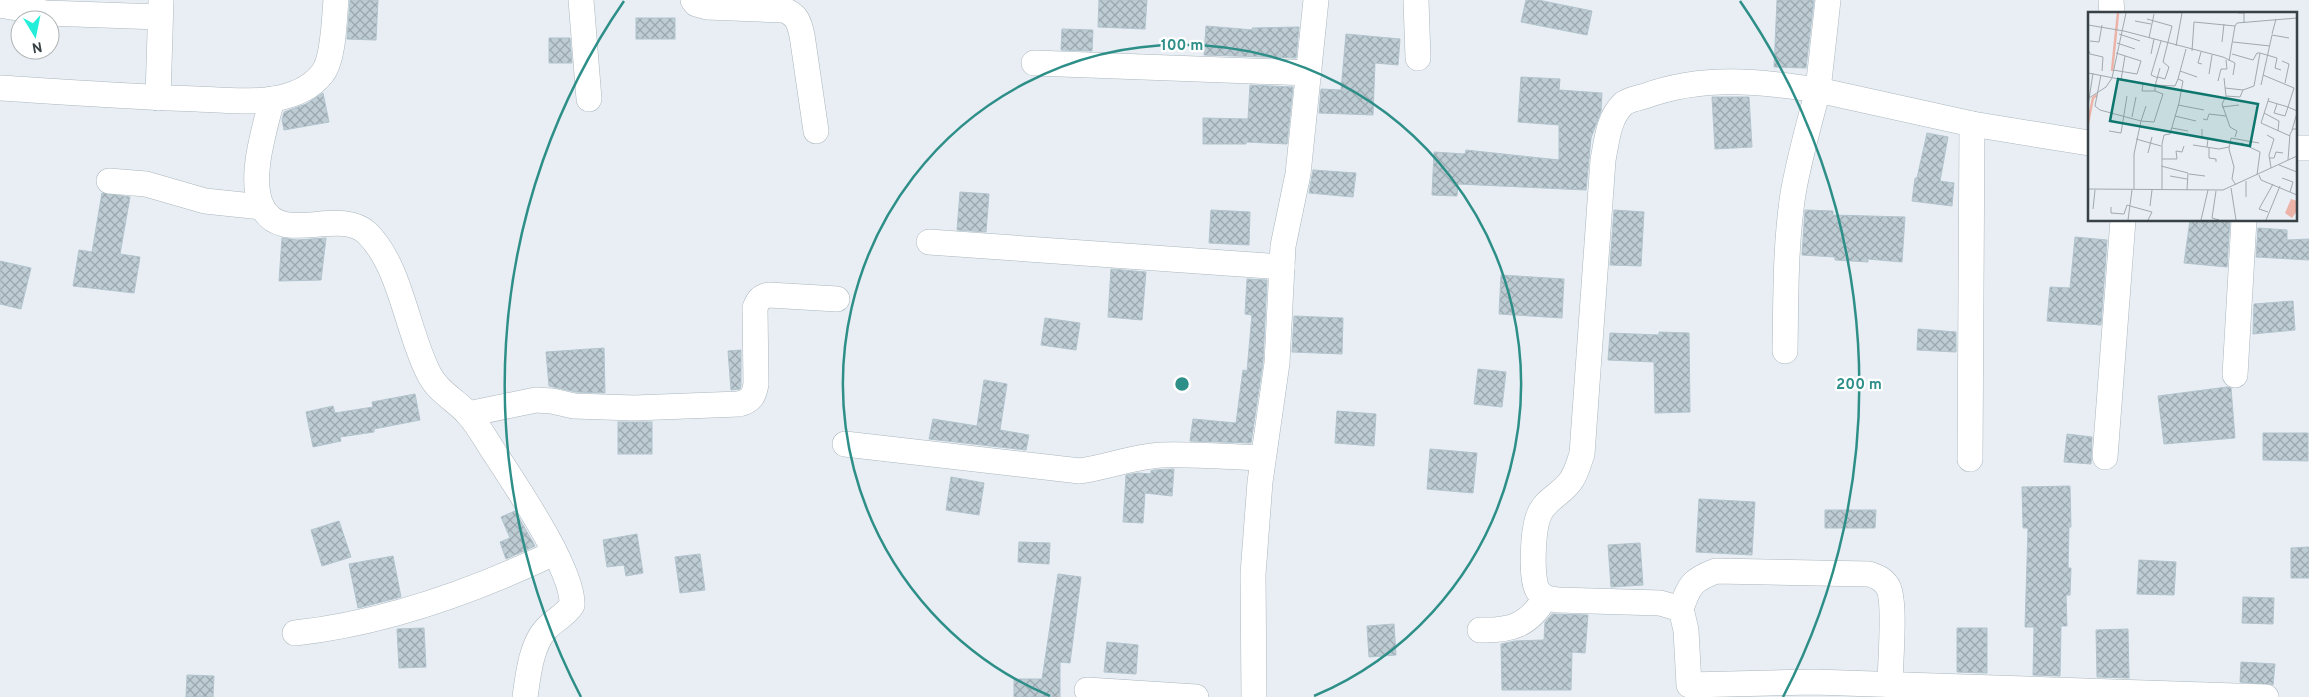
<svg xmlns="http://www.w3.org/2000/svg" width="2309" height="697" viewBox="0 0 2309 697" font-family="Overpass,sans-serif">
<defs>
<pattern id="building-cross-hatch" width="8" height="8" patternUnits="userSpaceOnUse" patternTransform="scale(1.25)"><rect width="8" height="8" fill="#beccd4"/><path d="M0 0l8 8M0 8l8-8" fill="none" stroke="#9ba7ae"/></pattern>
</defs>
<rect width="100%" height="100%" fill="#e8eef3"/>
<g fill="url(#building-cross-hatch)" stroke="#b2c4ce">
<path d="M350 0H378L376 40 347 39Z"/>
<path d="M1099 0H1147L1145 29 1098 27Z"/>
<path d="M1526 0H1538L1592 11 1587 35 1521 22Z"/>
<path d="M1777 0H1814L1806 68 1774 67Z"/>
<rect x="636" y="18" width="39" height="21"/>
<path d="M1206 26 1253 30 1252 28 1299 27 1296 58 1204 55Z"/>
<path d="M1062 29 1093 30 1092 51 1061 50Z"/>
<path d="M1346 34 1400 39 1398 65 1375 63 1373 115 1319 113 1321 89 1341 90Z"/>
<path d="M549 38H570L572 63H549Z"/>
<path d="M1521 77 1560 79 1559 90 1602 93 1601 111 1591 138 1586 190 1458 184 1457 196 1432 195 1434 152 1465 154 1466 150 1559 160V125L1518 122Z"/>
<path d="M1250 85 1293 87 1287 144 1246 142V144H1203V118L1248 119Z"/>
<path d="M323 93 329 122 284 130 282 120 284 112 306 104Z"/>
<path d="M1712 97H1749L1752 147 1715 149Z"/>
<path d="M1927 133 1948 137 1940 181 1954 183 1952 206 1912 201 1915 178H1917Z"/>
<path d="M1313 170 1356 173 1353 197 1309 193Z"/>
<path d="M960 192 989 194 986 232 957 230Z"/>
<path d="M102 193 130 197 120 254 140 257 134 293 73 286 79 250 92 252Z"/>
<path d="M1211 210 1250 212 1249 245 1209 243Z"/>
<path d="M1614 210 1644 212 1641 266 1610 265Z"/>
<path d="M1805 210 1833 211V215L1905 217 1902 262 1868 259V262L1835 260V257L1802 255Z"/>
<path d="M2190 220H2230L2227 267 2184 263Z"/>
<path d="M2258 228 2287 230V240L2309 239V260L2256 257Z"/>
<path d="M2075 237 2107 240 2101 325 2047 321 2050 287 2070 288Z"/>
<path d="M282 238 297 240 326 238 321 280 279 281Z"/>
<path d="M0 261 31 268 21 309 0 304Z"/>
<path d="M1111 269 1146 272 1142 320 1108 317Z"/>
<path d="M1501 275 1564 279 1562 318 1499 314Z"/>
<path d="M1247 279 1267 280 1263 362 1251 443 1190 441 1193 419 1236 423 1243 370 1247 371 1252 315 1245 314Z"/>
<path d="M2293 301 2295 330 2253 334 2254 304Z"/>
<path d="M1294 316 1343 318 1342 354 1292 352Z"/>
<path d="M1045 318 1080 323 1076 350 1041 345Z"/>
<path d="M1918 329 1956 332V352L1917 350Z"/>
<path d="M1659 332 1689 333 1690 412 1655 413 1654 362 1608 360 1610 333 1659 335Z"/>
<path d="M604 348 605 393 576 392 549 386 546 352Z"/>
<path d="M741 350V385L740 389 731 390 728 351Z"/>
<path d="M1478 369 1506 372 1502 407 1474 404Z"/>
<path d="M984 380 1007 384 1000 430 1029 435 1026 450 929 439 933 419 977 426Z"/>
<path d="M2227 387 2231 388 2235 438 2164 444 2158 396Z"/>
<path d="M415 394 420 420 374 429V432L340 437 341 441 313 447 306 412 333 406 335 413 373 407 372 402Z"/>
<path d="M1337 411 1376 414 1374 446 1335 443Z"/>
<rect x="618" y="422" width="34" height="32"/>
<path d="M2263 433H2308V461L2263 460Z"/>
<path d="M2067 434 2092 437 2091 464 2064 462Z"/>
<path d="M1430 449 1477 453 1473 493 1427 489Z"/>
<path d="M1174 469 1172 496 1145 493 1143 523 1123 522 1126 475 1138 473 1151 474V471L1154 470Z"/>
<path d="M951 477 984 483 979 515 946 510Z"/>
<path d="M2070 486 2071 527H2069L2068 568H2071L2070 595H2066L2067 626H2061L2060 676 2033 675 2034 627H2025L2028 528H2023L2022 487Z"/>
<path d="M1699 499 1755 502 1752 555 1696 552Z"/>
<path d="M1825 510H1876L1875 528H1825Z"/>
<path d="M515 511 535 546 506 559 500 542 510 538 501 517Z"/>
<path d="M339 521 351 557 322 566 311 530Z"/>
<path d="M637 534 643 573 626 576 624 565 607 567 603 540Z"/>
<path d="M1019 542 1050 543 1049 564 1018 562Z"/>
<path d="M1640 543 1643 585 1611 587 1608 545Z"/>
<path d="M2309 547V578H2291V548Z"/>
<path d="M700 554 705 590 680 593 675 557Z"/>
<path d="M393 556 401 597 358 608 349 564Z"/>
<path d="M2139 560 2176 562 2174 595 2137 594Z"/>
<path d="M1058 574 1081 577 1070 663 1060 662V697H1014V679H1042Z"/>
<path d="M2243 597 2274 598 2273 624 2242 623Z"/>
<path d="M1552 614 1588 615 1585 653 1572 652 1571 690H1502L1501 644 1515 641 1544 640 1545 622Z"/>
<path d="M1394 624 1396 655 1369 657 1367 626Z"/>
<path d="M424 628 426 667 399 668 397 629Z"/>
<path d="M1957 628H1987V673L1957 672Z"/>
<path d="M2128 629 2129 678 2097 677 2096 630Z"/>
<path d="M1107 642 1138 645 1136 674 1104 672Z"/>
<path d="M2241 662 2275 664 2273 685 2240 682Z"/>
<path d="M187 675 214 676 213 697H186Z"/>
</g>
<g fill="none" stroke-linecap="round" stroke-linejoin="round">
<defs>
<g id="street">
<path d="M581 0 589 99"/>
<path d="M693 0 696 4 707 7 784 10C797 15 799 22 802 35L816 131"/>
<path d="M1416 0 1418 58"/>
<path d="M1828 0 1818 90C1758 81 1703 75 1645 96 1638 98 1628 100 1623 104 1608 119 1607 140 1603 160L1582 454C1579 462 1577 471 1572 479 1564 493 1545 499 1539 515 1533 529 1530 579 1538 591 1543 598 1550 599 1558 600L1660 603 1681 609 1686 630 1689 685 1814 682 2266 697"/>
<path d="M2111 0 2112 14"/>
<path d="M0 5 46 13 160 17"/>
<path d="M1034 63 1309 73"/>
<path d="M0 88C66 92 131 97 197 99 222 100 249 103 273 99 292 96 310 89 322 74 334 60 334 19 336 0"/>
<path d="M158 98 161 0"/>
<path d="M272 99C265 128 248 179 262 207 282 246 339 207 367 233 401 266 407 332 429 374 438 392 456 400 468 414 479 426 487 442 496 455 516 486 574 571 572 605 565 616 554 620 546 629 531 645 528 676 525 697"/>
<path d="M2295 148H2309"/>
<path d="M109 181 146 184 205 201 262 207"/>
<path d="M929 242 1282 267"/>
<path d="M1785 351C1786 299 1785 246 1793 194 1799 159 1809 124 1818 90L1972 124 2089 143"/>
<path d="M2235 375 2244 220"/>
<path d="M468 414 536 400 552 401 574 406 634 408 739 404C751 401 754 396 756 384L755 308C758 300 760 297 769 295L837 299"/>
<path d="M845 444 1080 471C1108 467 1135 456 1163 455 1196 454 1230 457 1263 458"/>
<path d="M2105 457 2123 220"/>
<path d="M1970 459 1972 124"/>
<path d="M1681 609C1689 585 1692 580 1716 571L1869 574C1878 577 1883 579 1888 587 1896 601 1890 666 1890 685"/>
<path d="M1480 630C1511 631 1529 625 1545 598"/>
<path d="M295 633C386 623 472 592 554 553"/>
<path d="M1087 690 1196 697"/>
<path d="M1254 697 1253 574 1260 482 1277 363 1283 246 1298 174 1316 0"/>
</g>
</defs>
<use href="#street" stroke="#abb7be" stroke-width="26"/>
<use href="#street" stroke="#fff" stroke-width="25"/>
</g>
<g fill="none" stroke="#2e8f89" stroke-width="2.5">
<path d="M1050 696A339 339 0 1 1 1314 696"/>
<path d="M581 697A677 677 0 0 1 624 1M1740 1A677 677 0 0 1 1783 697"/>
</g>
<g transform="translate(2088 12)">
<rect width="209" height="209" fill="#e8eef3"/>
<path d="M203 187 209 189V199L204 206 197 201Z" fill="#ecb3a8"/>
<path fill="none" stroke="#ecb3a8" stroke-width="2.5" d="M24 59 30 1M0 111 5 86 9 83"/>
<path fill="none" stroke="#a1a9ae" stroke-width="1" d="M150 1H156V11M59 7 84 14 75 50 81 55 77 67 70 65M47 9 63 12M0 13 36 19 135 45 147 51 145 63M31 22 52 29M184 22 188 7M61 26 66 2M2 29 11 30 14 13M134 30 136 12M145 30 182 34M29 31 47 37M88 34 94 1M0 37 2 42 15 45 14 59M104 39 106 10 147 14 149 11 209 6M113 40 110 51 114 52M172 41 189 46 187 56 193 58M63 42 66 27M144 42 165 48 169 41M141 49 147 14M194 49 201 52 197 71M25 58 49 62 53 49 28 41M92 59 109 65M0 61 67 74V79L75 82 66 110 53 109 46 142V177M121 62 124 43M13 63 7 94 12 98 53 109 58 94M175 63 206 76 200 95 209 99M70 66 63 63 73 29M136 66 138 84 134 92 142 115 149 119 147 125M33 68 37 44M130 69 133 57H139L138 48M55 72 54 79H67M67 73 87 74 90 67M173 73 184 23 201 26M67 74 72 56M137 76 155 78M138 84 152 85 155 78 166 74 172 41H169M1 86 18 75 24 66 38 1M181 86 173 111 202 124M180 89 200 95 197 104 186 101 189 92M90 93 116 98M0 94 5 61M134 95 151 93M176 101 191 109 190 119M87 104 108 109M44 105 48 85M115 107 119 108 121 102 138 104M84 116 100 119M114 117V125L120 127 119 135M204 118 209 101M21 119 33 121 39 84M179 123 186 127 181 143 183 156M48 127 73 134M153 131 172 140 169 163M105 133 131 137 141 135M121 136V146L128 147V150M60 141 64 125M181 146H186L188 140 195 141M74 147H89L88 139 94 140 96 134M200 148 202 122 205 117H209M191 153 209 160M73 154 100 161 99 178M101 162 117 164M171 163 173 168 209 183M82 164 99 167M194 166 205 170 202 180M158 169V185M148 173 144 167 146 155 141 137 143 126 171 131M143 176 148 208M0 177 135 178 209 144M74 178V132L76 123 82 122 91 91 95 69 90 67 98 37M128 179 124 206 131 208M42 194 64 200 60 208M62 194 64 178M23 195V201L36 202 39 193 42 194M5 197 7 178M180 200 171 197 185 172M40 208 44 178M113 208 120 178M178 208 192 174"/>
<path fill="#0f766e" fill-opacity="0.15" stroke="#0f766e" stroke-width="2.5" d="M30 67 170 92 162 134 22 109Z"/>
<rect width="209" height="209" fill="none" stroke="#374146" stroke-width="2.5"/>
</g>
<circle cx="1182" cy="384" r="8" fill="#2e8f89" stroke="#fff" stroke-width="2.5"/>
<g font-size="15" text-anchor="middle" font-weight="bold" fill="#2e8f89" stroke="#fff" stroke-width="4.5" stroke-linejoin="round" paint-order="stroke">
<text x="1182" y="50">100 m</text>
<text x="1859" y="389">200 m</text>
</g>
<g transform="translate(35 35) rotate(170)"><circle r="24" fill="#ffffff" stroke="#afb3b5"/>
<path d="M0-4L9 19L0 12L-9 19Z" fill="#24eeda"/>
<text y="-8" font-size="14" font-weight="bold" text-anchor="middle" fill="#374146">N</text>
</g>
</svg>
